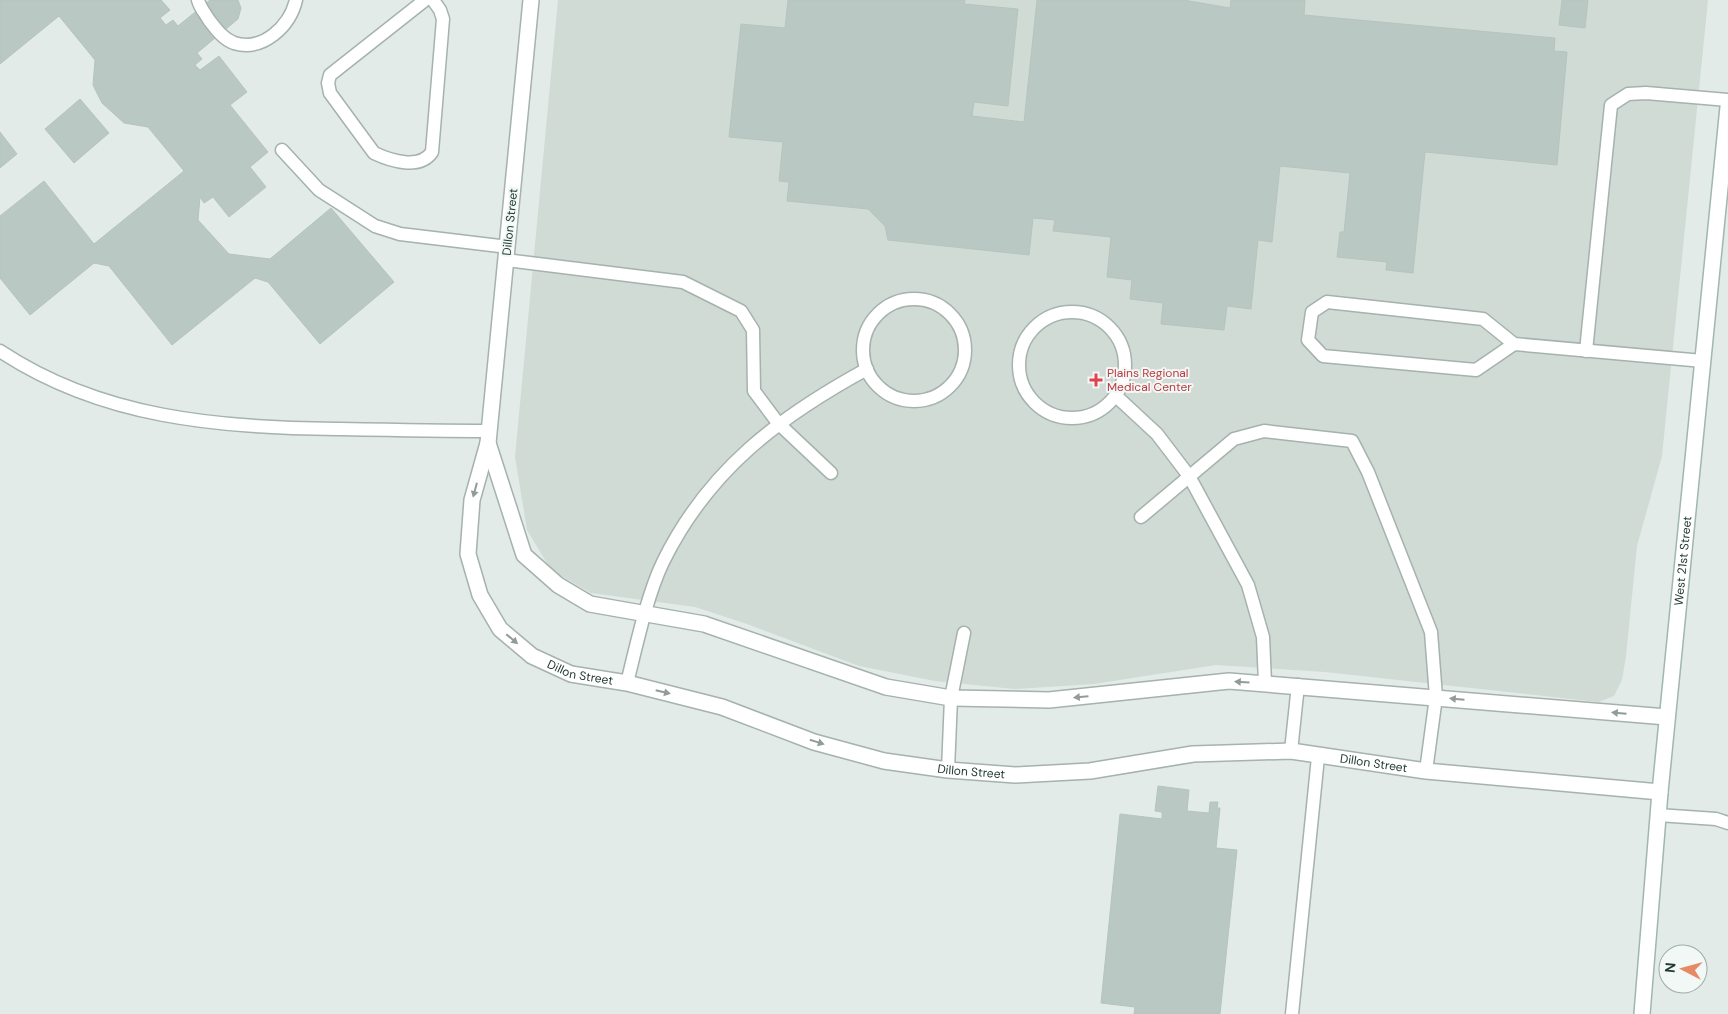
<svg xmlns="http://www.w3.org/2000/svg" width="1728" height="1014" viewBox="0 0 1728 1014" font-family="'DM Sans',sans-serif">
<rect width="100%" height="100%" fill="#e2ebe7"/>
<path fill="#d0dbd6" d="M558 0H1708L1662 456 1637 546 1626 656 1622 680 1614 696 1598 702 1325 672 1216 665 1094 684 1014 689 935 681 859 666 747 624 695 607 591 593 551 570 527 530 515 457Z"/>
<g fill="#bac8c3" stroke="#b5c4be">
<path d="M0 0H161L170 10 160 18 166 25 173 20 178 26 210 0H238L241 8 238 19 197 53 202 59 195 65 200 70 219 56 247 92 230 105 268 152 250 167 266 187 229 217 213 197 204 203 200 197 198 220 229 254 270 259 331 208 394 282 320 344 268 282 255 278 172 345 109 266 94 263 30 315 0 278V216L44 181 94 244 184 171 148 127 124 123 102 103 93 85 95 60 59 16 0 64Z"/>
<path d="M788 0H965L964 4 1018 9 1008 106 974 102 972 116 1024 122 1037 0H1183L1230 8 1231 0H1305L1304 15 1555 38 1554 51 1567 52 1557 165 1425 152 1413 273 1386 270 1387 262 1337 257 1340 232H1344L1350 173 1280 166 1272 242 1258 240 1251 309 1227 306 1224 330 1161 324 1163 303 1130 299 1132 280 1107 277 1111 237 1053 231 1055 220 1033 218 1029 255 888 240 885 226 868 209 787 201 789 182 779 181 783 142 729 137 741 24 785 28Z"/>
<path d="M1562 0H1588L1585 28 1559 25Z"/>
<path d="M80 99 109 133 74 163 45 129Z"/>
<path d="M0 132 17 154 0 168Z"/>
<path d="M1158 786 1189 790 1187 811 1209 813 1210 802H1218L1217 808H1220L1216 848 1237 850 1220 1014H1134L1135 1007 1101 1003 1120 814 1162 819V812L1155 811Z"/>
</g>
<g fill="none" stroke-linecap="round" stroke-linejoin="round">
<defs>
<g id="service">
<path d="M198 0C200 8 205 13 209 20 216 29 223 39 234 43 263 52 290 26 296 0"/>
<path d="M425 0 330 75 328 83 330 93 374 153C391 161 420 170 432 152L443 19 440 10 433 0"/>
<path d="M282 150 319 190 375 226 400 234 508 247"/>
<path d="M506 260 683 282 741 311 753 330 754 391 778 423 831 473"/>
<circle cx="914" cy="350" r="51"/>
<circle cx="1072" cy="365" r="53"/>
<path d="M1514 344 1476 370 1323 356 1308 340 1312 312 1327 302 1483 319 1514 344 1703 361"/>
<path d="M0 351C103 419 218 427 337 429 388 430 438 431 489 431"/>
<path d="M1586 351 1611 105 1628 94 1646 93 1728 100"/>
<path d="M1116 396 1157 434 1189 476 1248 585 1263 637 1265 683"/>
<path d="M1141 517 1234 439 1264 431 1352 441 1368 472 1431 632 1436 697 1426 771"/>
<path d="M627 683C636 647 647 595 663 562 708 470 779 417 867 369"/>
<path d="M1291 751 1298 685"/>
<path d="M948 770 951 698 964 633"/>
<path d="M1658 815 1716 819 1728 823"/>
<path d="M1292 1014 1318 757"/>
</g>
<g id="minor">
<path id="s1" d="M531 0 488 443 472 500 468 554 480 595 500 629 532 656 571 674 627 683 722 707 814 742 884 761 948 770 1015 775 1090 771 1193 754 1291 751 1426 771 1660 792"/>
<path d="M488 443 524 555 558 585 590 604 704 624 886 687 951 698 1049 700 1229 681 1667 717"/>
</g>
<g id="secondary">
<path id="s2" d="M1642 1014 1660 792 1728 107"/>
</g>
</defs>
<use href="#service" stroke="#a5b2ae" stroke-width="15"/>
<use href="#minor" stroke="#a5b2ae" stroke-width="18"/>
<use href="#secondary" stroke="#a1b6af" stroke-width="18"/>
<use href="#service" stroke="#fff" stroke-width="12"/>
<use href="#minor" stroke="#fff" stroke-width="15"/>
<use href="#secondary" stroke="#fff" stroke-width="15"/>
</g>
<defs><path id="oneway-solid" d="M-6-.8H1V-3.2L6.5 0L1 3.2V.8H-6Z" transform="scale(1.25)"/></defs>
<g fill="#919c9a">
<use href="#oneway-solid" transform="translate(475 490) rotate(105)"/>
<use href="#oneway-solid" transform="translate(512 639) rotate(40)"/>
<use href="#oneway-solid" transform="translate(1242 682) rotate(-177)"/>
<use href="#oneway-solid" transform="translate(663 692) rotate(13)"/>
<use href="#oneway-solid" transform="translate(1081 697) rotate(175)"/>
<use href="#oneway-solid" transform="translate(1457 699) rotate(-175)"/>
<use href="#oneway-solid" transform="translate(1619 713) rotate(-175)"/>
<use href="#oneway-solid" transform="translate(817 742) rotate(17)"/>
</g>
<path fill="#e0444e" stroke="#f2f8f5" stroke-width="2" d="M1093.5 372.5h5v5h5v5h-5v5h-5v-5h-5v-5h5z"/>
<g text-anchor="middle" dominant-baseline="central" stroke-width="4" stroke-linejoin="round" paint-order="stroke">
<g font-size="12" fill="#233a35" stroke="#f2f8f5">
<text transform="translate(510 222) rotate(-84)">Dillon Street</text>
<text stroke="none"><textPath href="#s2" startOffset="455">West 21st Street</textPath></text>
<text stroke="none"><textPath href="#s1" startOffset="734">Dillon Street</textPath></text>
<text stroke="none"><textPath href="#s1" startOffset="1544">Dillon Street</textPath></text>
<text stroke="none"><textPath href="#s1" startOffset="1139">Dillon Street</textPath></text>
</g>
<g font-size="12" fill="#be3a42" stroke="#f2f8f5" text-anchor="start">
<text x="1107" y="373">Plains Regional<tspan x="1107" dy="14">Medical Center</tspan></text>
</g>
</g>
<g transform="translate(1683 969) rotate(276)"><circle r="24" fill="#f2f8f5" stroke="#9faca8"/>
<path d="M0-4L9 19L0 12L-9 19Z" fill="#e68a65"/>
<text y="-8" font-size="14" font-weight="bold" text-anchor="middle" fill="#233a35">N</text>
</g>
</svg>
